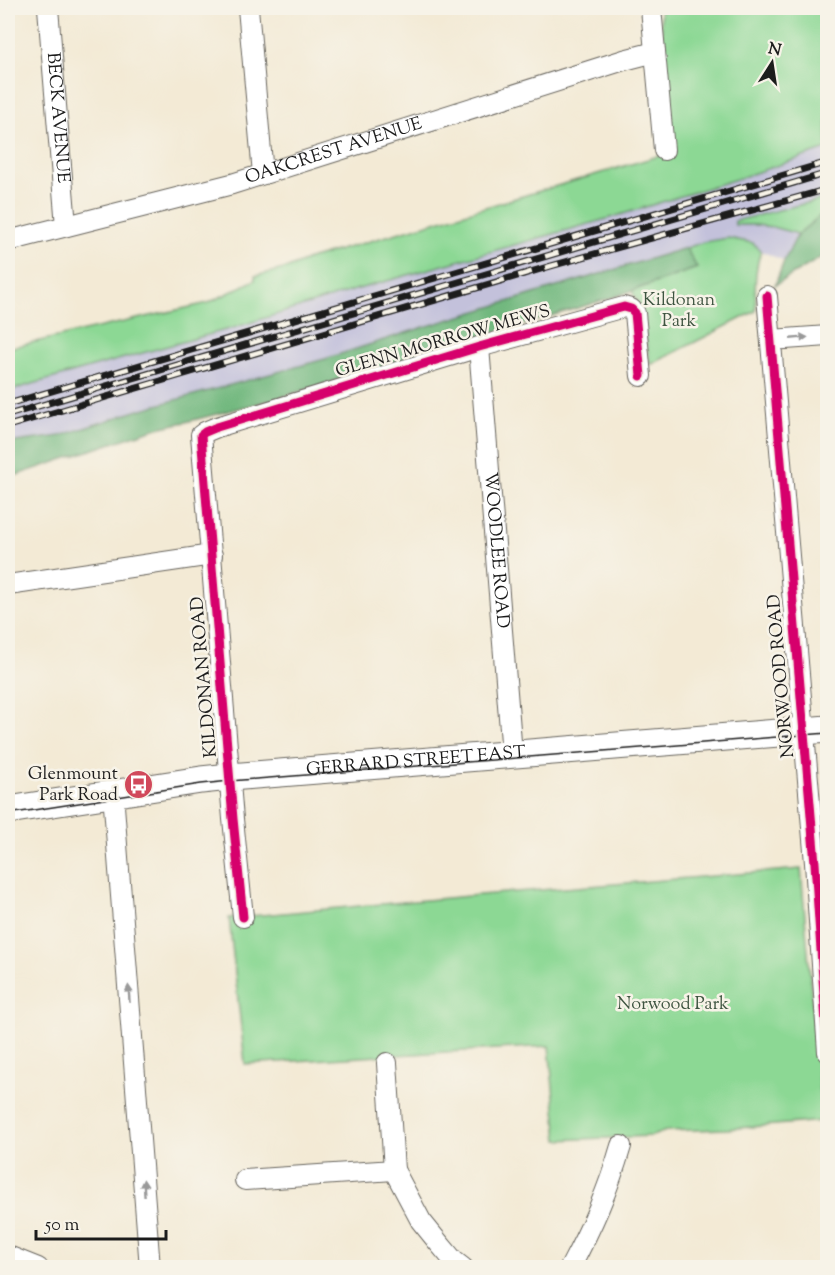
<svg xmlns="http://www.w3.org/2000/svg" width="835" height="1275" viewBox="0 0 835 1275" font-family="'Sorts Mill Goudy',serif">
<rect width="100%" height="100%" fill="#f7f3e8"/>
<filter id="ink" filterUnits="userSpaceOnUse"><feTurbulence type="fractalNoise" baseFrequency=".0167" numOctaves="2"/><feDisplacementMap in="SourceGraphic" scale="12" xChannelSelector="R" yChannelSelector="G"/><feConvolveMatrix kernelMatrix="1 2 1 2 8 2 1 2 1" color-interpolation-filters="sRGB"/></filter>
<filter id="wash" filterUnits="userSpaceOnUse"><feTurbulence type="fractalNoise" baseFrequency=".008" numOctaves="4" result="noise"/><feDisplacementMap in="SourceGraphic" scale="24" xChannelSelector="R" yChannelSelector="G"/><feGaussianBlur stdDeviation="1.35" result="paint"/><feColorMatrix in="noise" values="0 0 0 0 0 0 0 0 0 0 0 0 0 0 0 0 0 1.4 0 .05"/><feComposite in="paint" operator="in"/></filter>
<g filter="url(#wash)">
<rect width="100%" height="100%" fill="#f3ead5"/>
<path fill="#c3c1db" d="M827 149V210L798 234 784 261 761 251 753 243 728 238 704 242 421 328 325 359 139 410 60 436 8 443V391L103 364 233 328 355 290Z"/>
<g fill="#8cd894" stroke="#547a58" stroke-width="1.5">
<path d="M660 8H827V149L740 178 610 218 355 290 233 328 103 364 8 391V348L208 303 255 280V276L288 268 309 259 672 152Z"/>
<path d="M827 198V210L798 234 772 227 756 225H735V221Z"/>
<path d="M728 238 753 243 761 251C754 271 755 290 756 311L650 365 640 307 632 291 697 268 686 248 704 242Z"/>
<path d="M801 869 822 1121 726 1129 666 1131 652 1136 558 1140 549 1046 245 1064 229 918 480 895Z"/>
</g>
<g fill="#71b87e" stroke="#466a4d" stroke-width="1.5">
<path d="M827 210V254L775 285 784 261 798 234Z"/>
<path d="M686 248 697 268 614 297 386 366 271 400 186 422 157 428 8 478V443L60 436 139 410 325 359 421 328Z"/>
</g>
</g>
<g filter="url(#ink)">
<g fill="none" stroke-linecap="round" stroke-linejoin="round">
<defs>
<g id="minor">
<path id="s1" d="M48 8 66 226"/>
<path d="M248 8 263 174"/>
<path d="M651 8 664 150"/>
<path id="s2" d="M8 241 232 184 624 60 655 52"/>
<path d="M767 296 815 863 828 1052"/>
<path d="M771 340 828 336"/>
<path id="s3" d="M479 347 512 754"/>
<path d="M8 585 212 555"/>
<path d="M113 793 150 1268"/>
<path d="M243 917 233 819 201 435 205 432 217 427 479 347 624 307 631 309 635 313 641 376"/>
<path d="M387 1063 394 1170 421 1221 438 1242 454 1261 463 1268"/>
<path d="M245 1180 394 1170"/>
<path d="M8 1256 38 1268"/>
<path d="M570 1268C592 1226 608 1191 621 1146"/>
</g>
<g id="secondary">
<path id="s4" d="M8 810 201 780 230 777 828 729"/>
</g>
</defs>
<use href="#minor" stroke="#67645d" stroke-width="22"/>
<use href="#secondary" stroke="#67645d" stroke-width="29"/>
<use href="#minor" stroke="#fff" stroke-width="20"/>
<use href="#secondary" stroke="#fff" stroke-width="27"/>
<path stroke="#1c1c1c" stroke-width="1.5" d="M8 814 201 784 230 781 828 733"/>
<defs>
<g id="rail">
<path d="M8 404 828 162"/>
<path d="M8 415 828 173"/>
<path d="M8 426 551 266 828 189"/>
</g>
</defs>
<use href="#rail" stroke="#1c1c1c" stroke-width="7"/>
<use href="#rail" stroke="#f7f3e8" stroke-width="4.5" stroke-dasharray="14" stroke-linecap="butt"/>
<defs>
<g id="cycleway">
<path d="M767 296 815 863 828 1052"/>
<path d="M243 917 233 819 201 435 205 432 217 427 479 347 624 307 631 309 635 313 641 376"/>
</g>
</defs>
<use href="#cycleway" stroke="#f7f3e8" stroke-width="13"/>
<use href="#cycleway" stroke="#d6006c" stroke-width="9"/>
</g>
<defs><path id="oneway-solid" d="M-6-.8H1V-3.2L6.5 0L1 3.2V.8H-6Z" transform="scale(1.5)"/></defs>
<g fill="#999">
<use href="#oneway-solid" transform="translate(799 338) rotate(-5)"/>
<use href="#oneway-solid" transform="translate(129 994) rotate(-94)"/>
<use href="#oneway-solid" transform="translate(144 1188) rotate(-94)"/>
</g>
</g>
<defs>
<symbol id="bus-disc" viewBox="-11 -11 22 22"><circle r="9.5" fill="#d1495b" stroke="#f7f3e8"/><path d="M-5-6H5V4H4V6H2V4H-2V6H-4V4H-5ZM-3.5-4V0h7V-4ZM-3.5 1.2v1.5H-2V1.2ZM2 1.2v1.5H3.5V1.2Z" fill="#fff"/></symbol>
</defs>
<g fill-rule="evenodd">
<use href="#bus-disc" x="122" y="768" width="33" height="33"/>
</g>
<g text-anchor="middle" dominant-baseline="central" stroke-width="5" stroke-linejoin="round" paint-order="stroke">
<g font-size="18" fill="#1c1c1c" stroke="#f7f3e8">
<text stroke="none"><textPath href="#s1" startOffset="110">BECK AVENUE</textPath></text>
<text stroke="none"><textPath href="#s2" startOffset="338">OAKCREST AVENUE</textPath></text>
<text transform="translate(443 342) rotate(-16)">GLENN MORROW MEWS</text>
<text stroke="none"><textPath href="#s3" startOffset="204">WOODLEE ROAD</textPath></text>
<text transform="translate(782 676) rotate(-95)">NORWOOD ROAD</text>
<text transform="translate(205 677) rotate(-95)">KILDONAN ROAD</text>
<text stroke="none"><textPath href="#s4" startOffset="411">GERRARD STREET EAST</textPath></text>
</g>
<g font-size="18" fill="#3e5440" stroke="#f7f3e8">
<text x="679" y="301">Kildonan<tspan x="679" dy="21">Park</tspan></text>
<text x="673" y="1005">Norwood Park</text>
</g>
<g font-size="18" fill="#1c1c1c" stroke="#f7f3e8" text-anchor="end">
<text x="118" y="775">Glenmount<tspan x="118" dy="21">Park Road</tspan></text>
</g>
</g>
<rect width="835" height="1275" fill="none" stroke="#f7f3e8" stroke-width="30"/>
<g transform="translate(772 63) rotate(12)" stroke="#f7f3e8" stroke-width="4.5" paint-order="stroke">
<path d="M0-4.5L10 22L0 15L-10 22Z" fill="#1c1c1c"/>
<text y="-9" font-size="16" font-weight="bold" text-anchor="middle" fill="#1c1c1c">N</text>
</g>
<path d="M36 1230v9h130v-9" fill="none" stroke="#1c1c1c" stroke-width="3"/>
<text x="45" y="1230" font-size="18" fill="#1c1c1c" stroke="#f7f3e8" stroke-width="4.5" paint-order="stroke">50 m</text>
</svg>
